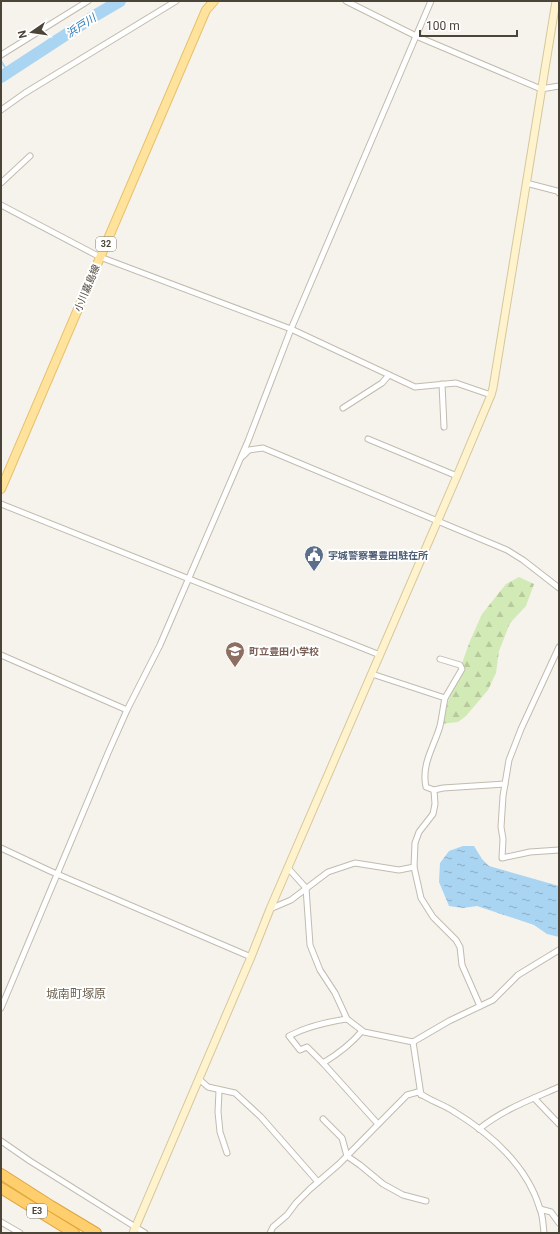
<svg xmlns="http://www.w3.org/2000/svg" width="560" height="1234" viewBox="0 0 560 1234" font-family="Roboto,'Noto Sans JP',sans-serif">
<defs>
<pattern id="forest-firs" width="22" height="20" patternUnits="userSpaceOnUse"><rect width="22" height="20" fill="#d2eab5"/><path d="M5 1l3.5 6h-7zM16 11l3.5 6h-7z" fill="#b6ca9c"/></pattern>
<pattern id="water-ripples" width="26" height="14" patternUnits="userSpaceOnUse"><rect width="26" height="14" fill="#a9d4f2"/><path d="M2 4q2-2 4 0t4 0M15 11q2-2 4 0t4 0" fill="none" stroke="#8caec5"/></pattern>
</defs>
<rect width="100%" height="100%" fill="#f6f3ec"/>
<path fill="url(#forest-firs)" d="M519 577 534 584 526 606 510 623 499 651 496 673 488 690 466 716 458 722 440 724 470 641 482 614 506 584Z"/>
<path fill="url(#water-ripples)" d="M463 846H474L482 859 489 866 559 886V937L547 934 534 925 477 906 463 908 449 906 439 882 440 863 449 851Z"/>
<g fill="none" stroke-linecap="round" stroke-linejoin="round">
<path stroke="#a9d4f2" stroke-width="2" d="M1 61 8 72"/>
<path stroke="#a9d4f2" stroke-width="12" d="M1 77 96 15 120 1"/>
<defs>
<g id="street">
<path d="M346 1 416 36 541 89 559 86"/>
<path d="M1 55 88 1"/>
<path d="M1 110 25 93 176 1"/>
<path d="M1 183 30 156"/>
<path d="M526 183 557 191 559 193"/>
<path d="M1 205 100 257 291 329 415 387 456 383 491 395"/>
<path d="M442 384 444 427"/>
<path d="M343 408 382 383 389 375"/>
<path d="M368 439 457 476"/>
<path d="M243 456 249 450 263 448 507 550 523 560 559 588"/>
<path d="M1 504 380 655"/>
<path d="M559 647 521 729 509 760 503 796 501 827 503 839 502 858 530 852 559 850"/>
<path d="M1 655 127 710"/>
<path d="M440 659 460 665 462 669 445 698"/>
<path d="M372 674 445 698C443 708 442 717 440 726 434 747 421 764 426 787L434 790"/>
<path d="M1 848 50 871 251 957"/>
<path d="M414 867 421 898 433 917 456 940 460 947 462 965 480 1006"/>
<path d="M288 868 306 888 310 945 320 970 335 993 347 1019 364 1032 413 1042 449 1021 493 1000 518 975 559 950"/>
<path d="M270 909 291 900 328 872 355 863 399 870 414 867 415 843 419 832 433 814 435 804 434 790 443 788 505 784"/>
<path d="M1 1008 108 753 127 710 160 645 248 441 291 329 431 1"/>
<path d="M362 1031C351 1044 338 1054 323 1063L378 1124"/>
<path d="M413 1042 421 1095"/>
<path d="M323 1063 307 1047 300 1050 289 1036C308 1026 326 1022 347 1019"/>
<path d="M199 1079 208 1087 235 1093 261 1117 318 1182"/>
<path d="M219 1091 218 1112 220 1132 227 1153"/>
<path d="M534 1098 559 1124"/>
<path d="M323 1119 342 1138 347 1156 360 1165 383 1184 403 1195 426 1201"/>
<path d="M479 1129C504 1109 530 1100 559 1087"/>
<path d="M1 1141 30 1161 145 1233"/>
<path d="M540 1209 551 1212 559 1223"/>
<path d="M1 1222 20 1233"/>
<path d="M270 1233 273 1227 287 1215 296 1203 310 1189 339 1164 407 1095 418 1092C428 1100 442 1104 453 1111 491 1134 527 1165 540 1209 543 1216 543 1225 544 1233"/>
</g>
<path id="secondary" d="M133 1233 251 957 270 909 457 476 491 395 493 388 556 1"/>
<path id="primary" d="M1 489 206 10 214 1"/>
<g id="highway">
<path d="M1 1174 51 1206 96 1233"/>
<path d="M1 1188 74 1233"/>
</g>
</defs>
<use href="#street" stroke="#c2bbae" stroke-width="7"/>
<use href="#secondary" stroke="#d6c79b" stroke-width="9"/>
<use href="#primary" stroke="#e6c16a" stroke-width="10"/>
<use href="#highway" stroke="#e0a43c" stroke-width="12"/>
<use href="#street" stroke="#fff" stroke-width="5"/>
<use href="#secondary" stroke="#fff3cd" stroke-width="7"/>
<use href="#primary" stroke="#ffe39c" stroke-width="8"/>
<use href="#highway" stroke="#ffcf6e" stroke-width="10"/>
</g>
<defs>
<symbol id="civic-pin" viewBox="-11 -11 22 30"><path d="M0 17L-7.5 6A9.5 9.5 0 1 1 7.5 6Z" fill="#5c6f8a" stroke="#fff"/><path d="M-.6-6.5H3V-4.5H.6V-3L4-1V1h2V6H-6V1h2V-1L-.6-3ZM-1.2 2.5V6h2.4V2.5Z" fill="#fff"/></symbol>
<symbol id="school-pin" viewBox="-11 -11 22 30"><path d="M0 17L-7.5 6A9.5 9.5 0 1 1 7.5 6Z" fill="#8d6e63" stroke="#fff"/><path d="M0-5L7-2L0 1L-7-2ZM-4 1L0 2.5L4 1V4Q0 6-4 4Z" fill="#fff"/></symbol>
</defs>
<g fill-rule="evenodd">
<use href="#civic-pin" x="303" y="544" width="22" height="30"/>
<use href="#school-pin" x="224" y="640" width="22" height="30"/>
</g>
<g text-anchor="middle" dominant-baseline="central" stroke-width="4" stroke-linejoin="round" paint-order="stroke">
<g fill="#fff" stroke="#817c74" stroke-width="1">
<rect x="96" y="237" width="20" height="14" rx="3"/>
<rect x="27" y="1204" width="20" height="14" rx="3"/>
</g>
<g font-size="9" font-weight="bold" fill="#4b4439">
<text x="106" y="244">32</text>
<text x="37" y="1211">E3</text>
</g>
<g font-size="10" fill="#4b4439" stroke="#fff">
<text transform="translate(87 288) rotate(-67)">小川嘉島線</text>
</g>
<g font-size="10" font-weight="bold" fill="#4e5e75" stroke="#fff" text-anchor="start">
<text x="328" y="555">宇城警察署豊田駐在所</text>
</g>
<g font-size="10" font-weight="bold" fill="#785e54" stroke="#fff" text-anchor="start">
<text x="249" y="651">町立豊田小学校</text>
</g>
<g font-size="11" font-style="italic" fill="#2e7ab2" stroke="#fff">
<text transform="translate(81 26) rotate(-33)">浜戸川</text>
</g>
<g font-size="12" fill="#6e6250" stroke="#fff">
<text x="76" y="994">城南町塚原</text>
</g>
</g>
<rect width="560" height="1234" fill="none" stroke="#4b4439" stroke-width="4"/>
<g transform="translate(32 32) rotate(257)" stroke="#ffffff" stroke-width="3" paint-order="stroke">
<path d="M0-3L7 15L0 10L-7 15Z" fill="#4b4439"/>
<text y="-6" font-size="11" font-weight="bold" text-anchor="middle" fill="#4b4439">N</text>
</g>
<path d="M420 30v6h97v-6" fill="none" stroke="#4b4439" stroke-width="2"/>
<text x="426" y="30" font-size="12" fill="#4b4439" stroke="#ffffff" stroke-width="3" paint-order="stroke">100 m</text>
</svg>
